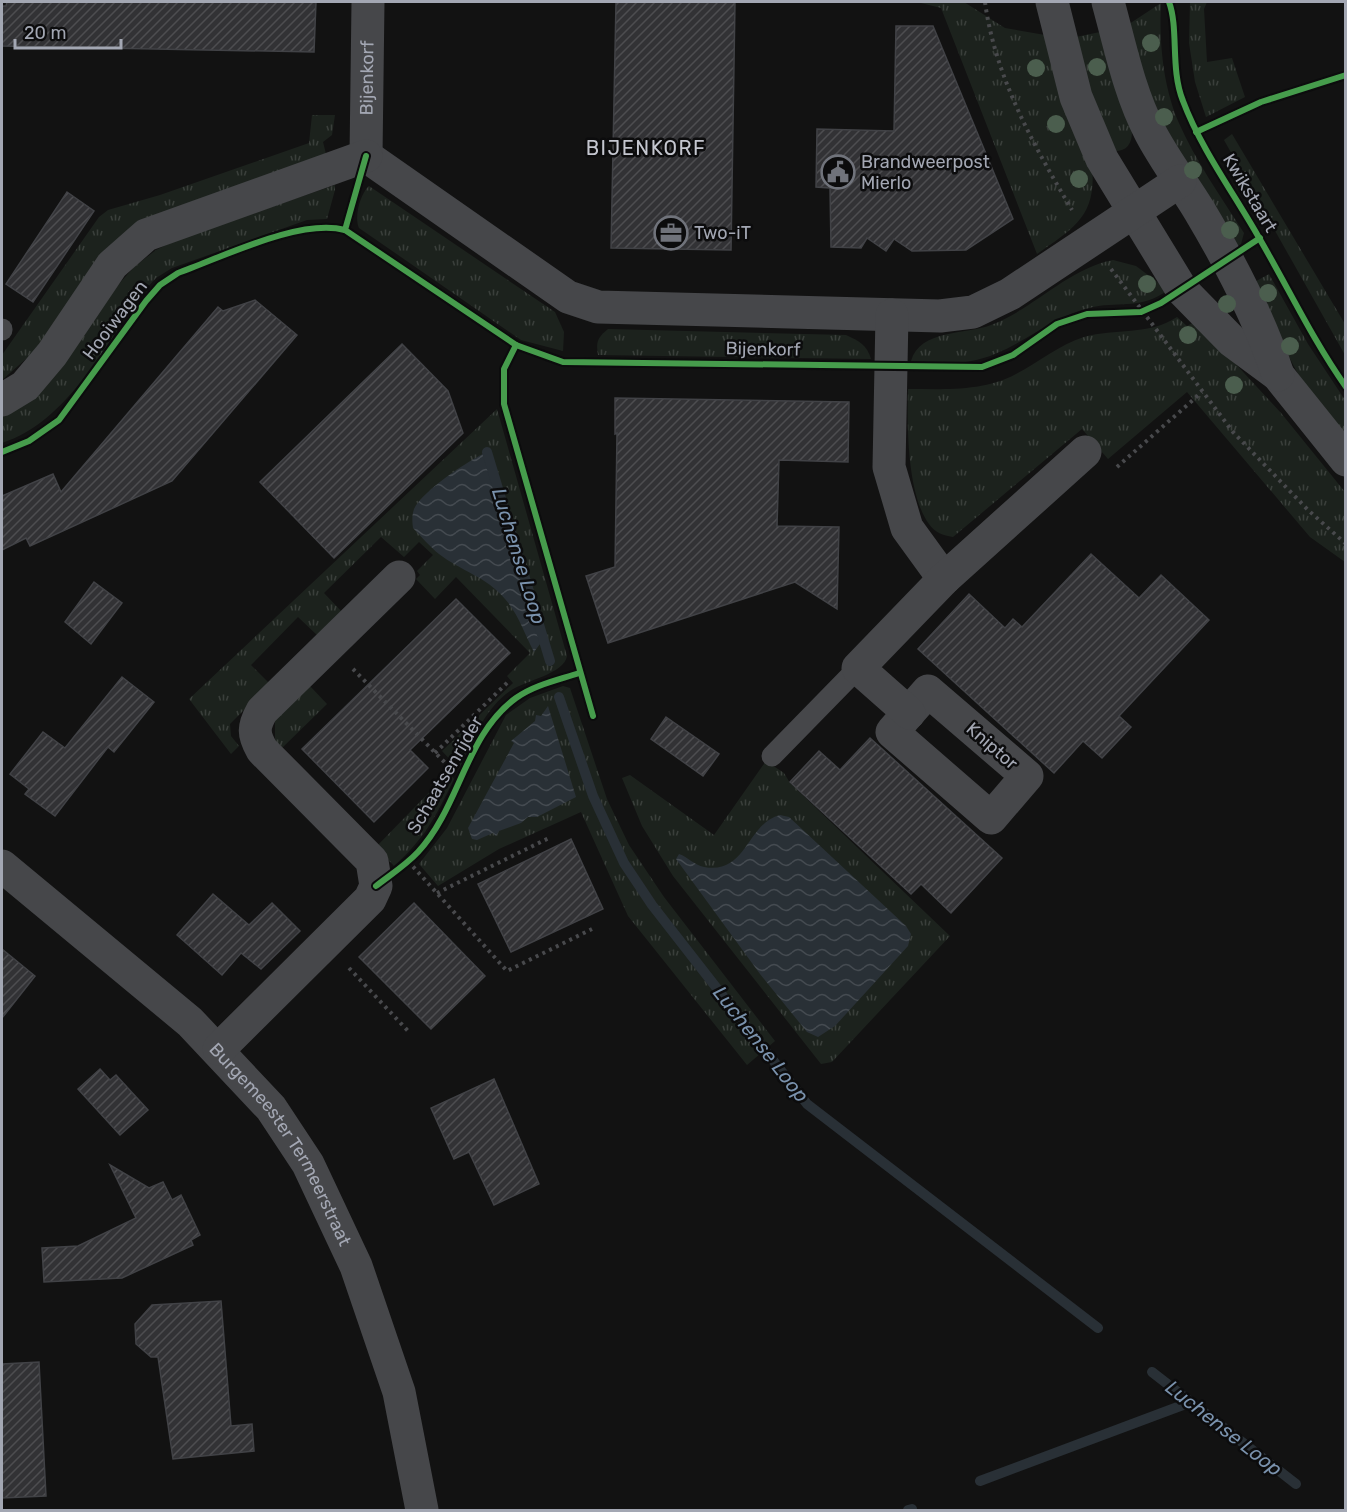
<svg xmlns="http://www.w3.org/2000/svg" width="1347" height="1512" viewBox="0 0 1347 1512" font-family="Rubik,sans-serif">
<defs>
<pattern id="grass-tufts" width="24" height="20" patternUnits="userSpaceOnUse" patternTransform="scale(1.5)"><rect width="24" height="20" fill="#1c221d"/><path d="M3 7l-1-3M5 7V3M7 7l1-3M15 17l-1-3M17 17v-4M19 17l1-3" fill="none" stroke="#3a3f3b"/></pattern>
<pattern id="water-waves" width="16" height="10" patternUnits="userSpaceOnUse" patternTransform="scale(1.5)"><rect width="16" height="10" fill="#293036"/><path d="M0 5q4-4 8 0t8 0" fill="none" stroke="#454b51"/></pattern>
<pattern id="building-hatch" width="6" height="6" patternUnits="userSpaceOnUse" patternTransform="scale(1.5)"><rect width="6" height="6" fill="#323235"/><path d="M-1 1l2-2M0 6l6-6M5 7l2-2" fill="none" stroke="#4d4d50"/></pattern>
</defs>
<rect width="100%" height="100%" fill="#121212"/>
<g fill="url(#grass-tufts)">
<path d="M917 2H964L1005 28 1045 35 1092 166C1097 216 1074 228 1037 254L941 8Z"/>
<path d="M1190 2H1207L1204 9 1207 62 1232 58 1245 97 1206 117 1195 82 1189 43Z"/>
<path d="M1161 3C1159 42 1163 85 1178 121 1195 160 1221 197 1244 233L1241 244 1230 251 1165 143 1123 28Z"/>
<path d="M1100 32 1132 131C1132 145 1126 152 1112 151L1071 38Z"/>
<path d="M312 115H335L332 135 323 142 326 154 171 210 34 352 2 380V355L99 217 108 210 160 195 309 143Z"/>
<path d="M1232 134 1345 324V355L1224 140Z"/>
<path d="M335 185V190L327 219 307 220 172 268 156 278 143 292C105 346 67 422 2 443V416L134 267 156 250 176 240Z"/>
<path d="M369 186 555 312 564 332 563 351 521 340 359 228C354 217 360 194 369 186Z"/>
<path d="M1113 260 1136 266 1168 290C1140 310 1123 301 1093 307 1049 316 1016 353 971 361 952 365 931 362 911 361 920 329 966 335 991 325 1034 309 1067 269 1113 260Z"/>
<path d="M1269 274 1308 344 1345 400V437L1298 374 1251 284Z"/>
<path d="M1177 317 1187 326 1196 321 1281 413 1345 492V562L1310 537 1187 392 1108 459 1082 429 953 537C943 535 935 533 929 524 907 494 907 425 908 389 943 389 983 392 1016 374 1038 363 1060 344 1084 337 1116 328 1148 336 1177 317Z"/>
<path d="M608 329 846 335C859 341 867 345 871 359L598 355C596 342 597 338 608 329Z"/>
<path d="M497 409 567 656C564 674 526 680 510 691 484 709 472 742 459 769L442 751 513 683 507 676 530 653 456 577 435 599 416 579 420 575 417 571 433 555 419 542 404 557 381 537 324 593 342 612 318 636 298 617 251 665 270 684 230 724 231 736 239 746 231 754 189 699Z"/>
<path d="M309 685 327 704 281 749 275 741V720Z"/>
<path d="M563 686 570 688 607 799 629 845 664 897 775 1041 747 1065 628 916 581 812 499 849 438 886 419 864 447 828 506 715 530 698Z"/>
<path d="M766 761 784 773 790 783 950 936 832 1062 821 1064 673 876 642 826 622 778 630 775 714 835Z"/>
<path d="M449 772 454 779C436 816 425 838 394 866L376 847Z"/>
</g>
<g fill="url(#water-waves)">
<path d="M487 452 543 640 534 652C524 633 519 615 505 599 487 577 461 571 439 554 430 547 421 536 413 528 412 521 412 515 414 509 422 491 469 460 487 452Z"/>
<path d="M548 706 576 797 537 817H528L521 823 499 831 496 836 493 833 477 840 472 839 468 828 514 743 511 741 535 721 536 715 541 716Z"/>
<path d="M780 815 789 817 906 926 911 934 908 946 835 1026 818 1037 807 1032 760 974 676 859 679 854C688 857 694 865 704 867 747 875 746 824 780 815Z"/>
</g>
<g fill="none" stroke-linecap="round" stroke-linejoin="round">
<g stroke="#293036" stroke-width="10">
<path d="M487 452 550 661"/>
<path d="M559 697 593 796 624 863 652 905 807 1104 1098 1328"/>
<path d="M1152 1372 1296 1484"/>
<path d="M980 1481 1191 1402"/>
<path d="M908 1510 912 1509"/>
</g>
</g>
<g fill="url(#building-hatch)" stroke="#414246" stroke-width="1.5">
<path d="M7 2H316L314 52 2 46V6H6Z"/>
<path d="M616 2H735L731 250 611 248Z"/>
<path d="M896 26H933L1013 219 966 250 912 251 894 239 886 251 867 238 861 248 831 247 830 188 816 187 817 129 894 131Z"/>
<path d="M67 192 94 211 33 302 6 284Z"/>
<path d="M255 300 297 335 172 481 30 546 26 538 2 550V496L53 474 61 492 218 307 223 311Z"/>
<path d="M402 344 448 391 463 433 334 558 260 482Z"/>
<path d="M615 398 849 402 848 462 779 460 777 526 839 527 837 609 795 582 608 643 586 576 615 567 617 433 615 434Z"/>
<path d="M1091 554 1139 598 1161 575 1209 620 1119 716 1131 727 1102 758 1083 741 1054 773 918 649 969 594 1005 628 1013 619 1022 627Z"/>
<path d="M94 582 122 603 91 644 65 622Z"/>
<path d="M456 599 510 653 410 750 428 768 374 822 302 749Z"/>
<path d="M122 677 154 702 114 752 108 747 55 816 25 794 29 789 10 774 43 732 65 748Z"/>
<path d="M666 717 719 754 703 776 651 739Z"/>
<path d="M870 738 1002 858 951 913 921 884 911 894 790 782 819 751 840 770Z"/>
<path d="M571 839 603 909 511 952 478 884Z"/>
<path d="M213 894 249 925 272 903 300 931 261 969 241 953 222 975 177 935Z"/>
<path d="M414 903 485 976 431 1029 359 957Z"/>
<path d="M2 949 35 976 2 1018Z"/>
<path d="M100 1069 110 1080 116 1075 148 1110 120 1135 78 1089Z"/>
<path d="M494 1079 539 1184 494 1205 469 1152 454 1159 431 1108Z"/>
<path d="M110 1165 149 1188 163 1182 172 1200 181 1195 200 1235 191 1240 193 1245 122 1278 44 1282 42 1248 78 1246 136 1218Z"/>
<path d="M221 1301 231 1426 252 1424 254 1451 173 1459 158 1357H151L136 1344 135 1324 152 1305Z"/>
<path d="M39 1362 46 1496 2 1498V1364Z"/>
</g>
<g fill="none" stroke-linecap="round" stroke-linejoin="round">
<g stroke="#48494c" stroke-width="4" stroke-dasharray="3 4.5" stroke-linecap="butt">
<path d="M985 2C995 77 1034 146 1072 210"/>
<path d="M1111 269 1233 432 1308 510 1346 544"/>
<path d="M1117 467 1202 392"/>
<path d="M353 669 460 778"/>
<path d="M435 753 508 682"/>
<path d="M408 861 507 971 592 929"/>
<path d="M437 893 551 837"/>
<path d="M349 968 408 1031"/>
</g>
<g stroke="#46474a" stroke-width="21">
<path d="M2 329V330"/>
<path d="M772 756 858 668"/>
</g>
<g stroke="#46474a" stroke-width="33">
<path d="M1052 2 1076 97 1102 159 1182 290 1232 341 1278 375 1346 460"/>
<path d="M1108 2C1120 45 1129 92 1150 132 1164 159 1183 184 1199 210 1230 262 1259 317 1278 375"/>
<path d="M366 156 568 297 598 307 940 316 973 312 1010 294 1180 181"/>
<path id="s1" d="M366 156 368 2"/>
<path d="M892 315 889 467 907 528 944 579"/>
<path d="M2 400 25 386 52 354 112 265 146 235 366 156"/>
<path d="M928 691 1027 776 991 818 892 732Z"/>
<path d="M909 713 858 668 944 579 1085 452"/>
<path id="s2" d="M2 866 190 1022 271 1108 308 1164 356 1266 399 1392 422 1510"/>
<path d="M219 1049 370 899 376 886 372 861 262 750C253 734 253 727 262 711L399 577"/>
</g>
<defs>
<g id="cycleway">
<path d="M1169 2C1179 29 1170 69 1183 101 1201 149 1233 192 1258 236 1288 287 1312 339 1346 387"/>
<path d="M1196 132 1261 102 1346 75"/>
<path d="M366 156 345 230 516 345 563 362 982 367 1013 355 1057 324 1087 314 1141 312 1161 303 1260 238"/>
<path d="M516 345 504 369V404L593 716"/>
<path d="M2 452 29 441 59 420 146 301 160 285 178 273C223 257 300 218 345 230"/>
<path d="M376 886C390 875 406 865 418 852 460 807 465 735 516 698 534 685 558 680 579 673"/>
</g>
</defs>
<use href="#cycleway" stroke="#0c0c0d" stroke-width="10"/>
<use href="#cycleway" stroke="#469c4c" stroke-width="6"/>
</g>
<g fill="#4b5e4e">
<circle cx="1151" cy="43" r="9"/>
<circle cx="1097" cy="67" r="9"/>
<circle cx="1036" cy="68" r="9"/>
<circle cx="1164" cy="117" r="9"/>
<circle cx="1056" cy="124" r="9"/>
<circle cx="1193" cy="170" r="9"/>
<circle cx="1079" cy="179" r="9"/>
<circle cx="1230" cy="230" r="9"/>
<circle cx="1147" cy="284" r="9"/>
<circle cx="1268" cy="293" r="9"/>
<circle cx="1227" cy="304" r="9"/>
<circle cx="1188" cy="335" r="9"/>
<circle cx="1290" cy="346" r="9"/>
<circle cx="1234" cy="385" r="9"/>
</g>
<defs>
<symbol id="civic-ring" viewBox="-11 -11 22 22"><circle r="9.5" fill="#0c0c0d" stroke="#70737b" stroke-width="1.5"/><path d="M-.6-6.5H3V-4.5H.6V-3L4-1V1h2V6H-6V1h2V-1L-.6-3ZM-1.2 2.5V6h2.4V2.5Z" fill="#70737b"/></symbol>
<symbol id="office-ring" viewBox="-11 -11 22 22"><circle r="9.5" fill="#0c0c0d" stroke="#70737b" stroke-width="1.5"/><path d="M-6-3h4V-5.5h4V-3h4V5H-6ZM-1-4.5V-3h2v-1.5ZM-6 0V1H6V0Z" fill="#70737b"/></symbol>
</defs>
<g fill-rule="evenodd">
<use href="#civic-ring" x="819" y="153" width="38" height="38"/>
<use href="#office-ring" x="652" y="214" width="38" height="38"/>
</g>
<g text-anchor="middle" dominant-baseline="central" stroke-width="5" stroke-linejoin="round" paint-order="stroke">
<g font-size="18" fill="#a3a7b3" stroke="#0c0c0d">
<text stroke="none"><textPath href="#s1" startOffset="78">Bijenkorf</textPath></text>
<text transform="translate(1250 193) rotate(59)">Kwikstaart</text>
<text transform="translate(115 320) rotate(-53)">Hooiwagen</text>
<text transform="translate(763 349) rotate(1)">Bijenkorf</text>
<text transform="translate(992 746) rotate(41)">Kniptor</text>
<text transform="translate(445 775) rotate(-60)">Schaatsenrijder</text>
<text stroke="none"><textPath href="#s2" startOffset="398">Burgemeester Termeerstraat</textPath></text>
</g>
<g font-size="18" fill="#a3a7b3" stroke="#0c0c0d" text-anchor="start">
<text x="861" y="162">Brandweerpost<tspan x="861" dy="21">Mierlo</tspan></text>
<text x="694" y="233">Two-iT</text>
</g>
<g font-size="20" letter-spacing="1.5" fill="#c4c6cf" stroke="#0c0c0d">
<text x="646" y="148">BIJENKORF</text>
</g>
<g font-size="20" font-style="italic" fill="#7a92ad" stroke="#0c0c0d">
<text transform="translate(519 556) rotate(73)">Luchense Loop</text>
<text transform="translate(761 1044) rotate(52)">Luchense Loop</text>
<text transform="translate(1224 1428) rotate(38)">Luchense Loop</text>
</g>
</g>
<rect width="1347" height="1512" fill="none" stroke="#a3a7b3" stroke-width="6"/>
<path d="M15 39v9h106v-9" fill="none" stroke="#a3a7b3" stroke-width="3"/>
<text x="24" y="39" font-size="18" fill="#a3a7b3" stroke="#0c0c0d" stroke-width="4.5" paint-order="stroke">20 m</text>
</svg>
